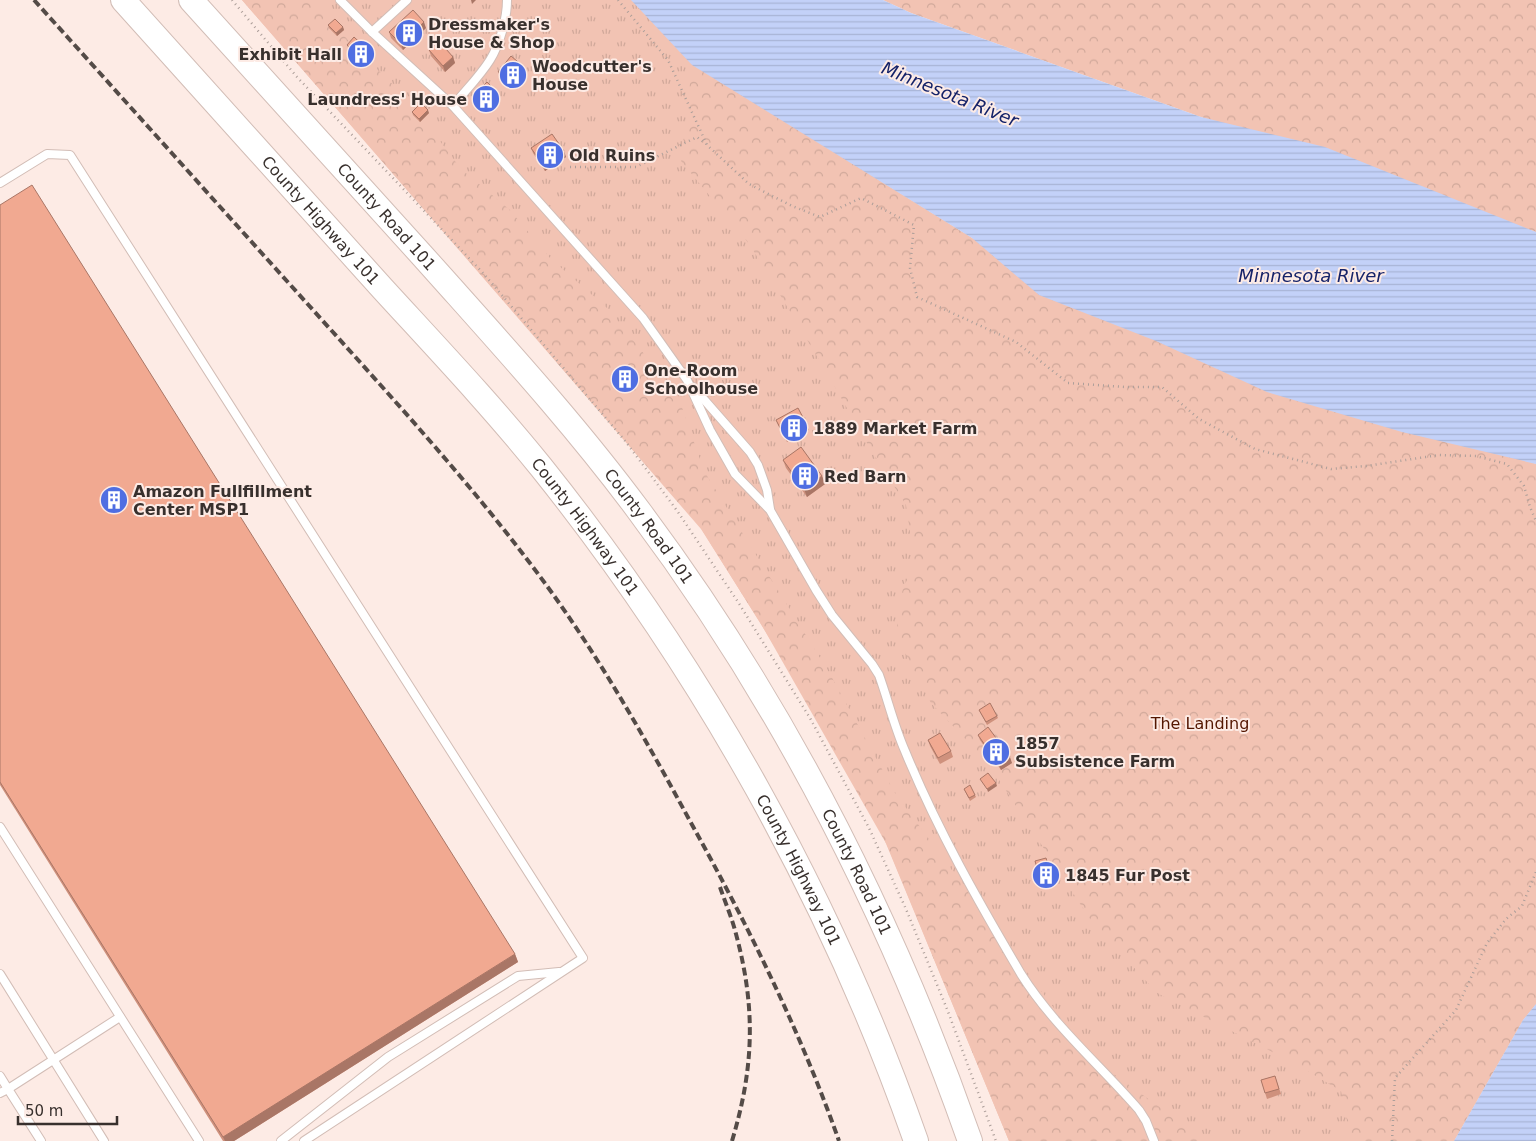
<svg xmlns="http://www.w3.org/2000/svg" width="1536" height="1141" viewBox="0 0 1536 1141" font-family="'DejaVu Sans',sans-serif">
<defs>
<pattern id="grass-tufts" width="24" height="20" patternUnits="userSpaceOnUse" patternTransform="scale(1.25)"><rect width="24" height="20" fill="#f2c3b3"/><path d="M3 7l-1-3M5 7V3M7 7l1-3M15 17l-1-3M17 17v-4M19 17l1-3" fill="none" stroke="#d0a89a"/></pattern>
<pattern id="forest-crowns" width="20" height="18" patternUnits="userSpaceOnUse" patternTransform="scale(1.25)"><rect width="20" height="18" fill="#f2c3b3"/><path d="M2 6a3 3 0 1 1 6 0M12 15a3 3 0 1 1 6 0" fill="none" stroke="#d0a89a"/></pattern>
<pattern id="water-rules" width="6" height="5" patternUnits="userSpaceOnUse" patternTransform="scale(1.25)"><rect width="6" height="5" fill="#c3d1f8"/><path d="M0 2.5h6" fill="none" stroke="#a8b4d5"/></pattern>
</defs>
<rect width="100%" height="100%" fill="#fdebe5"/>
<path fill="url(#grass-tufts)" d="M242 0H635L874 177 972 238 1536 464V1004L1523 1020 1454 1141H1009L863 788 699 525Z"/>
<g fill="url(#forest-crowns)">
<path d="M242 0H313L353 46 409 100 461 169 510 210 550 258 607 308 678 396 704 471 830 674 895 793 1090 1057 1186 1126 1198 1141H1009L887 845 761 624 701 529Z"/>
<path d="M883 0H1536V232L1201 117 911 13Z"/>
<path d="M692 65 972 238 1039 295 1156 341 1267 392 1536 464V1004L1523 1020 1454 1141H1351L1341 1091 1294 1063 1157 993 1090 919 988 763 931 703 896 635 903 587 915 567 906 505 871 450 824 368 750 245 681 161Z"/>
</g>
<g fill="url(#water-rules)">
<path d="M631 0H883L911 13 1201 117 1325 147 1536 232V464L1402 432 1267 392 1156 341 1039 295 972 238 692 65Z"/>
<path d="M1536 1004V1141H1454L1523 1020Z"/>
</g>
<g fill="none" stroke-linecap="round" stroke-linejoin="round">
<defs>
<g id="lane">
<path d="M340 0 372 32 453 106 643 318 687 380 710 430 735 474 770 510 816 590 832 615 872 664 879 675C888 700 894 726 905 751 937 829 978 901 1021 974 1053 1025 1100 1065 1139 1110L1146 1121 1154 1141"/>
<path d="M372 32 407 0"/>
<path d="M453 106C465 91 480 76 490 60 500 44 507 18 507 0"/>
<path d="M0 183 47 154 70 155 583 958 304 1141"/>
<path d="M693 387 750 452 758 465 767 490 770 509"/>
<path d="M0 827 199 1141"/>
<path d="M0 974 104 1141"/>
<path d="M0 1076 8 1089 0 1093"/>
<path d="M41 1141 8 1089 120 1017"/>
<path d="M281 1141 388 1057 518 976 559 972"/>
</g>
<g id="primary">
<path id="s1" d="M123 0C209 96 296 192 382 288 436 347 491 405 541 467 702 668 831 898 916 1141"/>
<path id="s2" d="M191 0C276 94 361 187 445 281 512 356 579 430 639 511 782 702 891 916 970 1141"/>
</g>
</defs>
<use href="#lane" stroke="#d2bdb6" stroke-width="10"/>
<use href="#primary" stroke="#d2bdb6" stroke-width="26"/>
<g stroke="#ac9e99" stroke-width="2.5" stroke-dasharray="1 4" stroke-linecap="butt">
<path d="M232 0 297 77 484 274 626 442 678 512 740 605 810 718 869 828 906 909 947 1009 996 1141"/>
<path d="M618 0 668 60 707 145 749 184 792 206 820 217 861 198 914 225 910 268 917 297 1016 342 1068 383 1125 387H1162L1199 419 1255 449 1331 469 1366 466 1439 455 1476 456 1507 464 1524 486 1530 507 1536 521"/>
<path d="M570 167H636L697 137 706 144"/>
<path d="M1392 1141 1395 1078 1456 1010 1487 943 1506 919 1522 906 1536 872"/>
</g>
<use href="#lane" stroke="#fff" stroke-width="8"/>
<use href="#primary" stroke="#fff" stroke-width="24"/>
<g stroke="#544b47" stroke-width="4" stroke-dasharray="8 4" stroke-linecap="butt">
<path d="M34 0C127 103 220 207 313 310 394 400 476 489 547 586 601 660 646 740 690 821 747 924 800 1030 839 1141"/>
<path d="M720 887C725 902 732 918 736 934 756 1008 754 1068 732 1141"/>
</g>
</g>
<g fill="#cf917d">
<path d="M328 25 343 27 344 30 337 36 329 28Z"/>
<path d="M426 28 403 50 391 38 389 32Z"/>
<path d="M347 45 373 58 365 66 349 50Z"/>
<path d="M429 50 453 57 455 63 445 72 431 56Z"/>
<path d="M498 72H526L513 88 500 77Z"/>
<path d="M473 96H498L484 111 475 102Z"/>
<path d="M412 112 429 113 420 122 413 115Z"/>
<path d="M531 148 566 157 545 171 533 153Z"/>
<path d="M0 205 515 954 518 962 234 1141H223L0 785Z"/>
<path d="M629 370 633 382 620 386 616 374Z"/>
<path d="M776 420 807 425 809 430 787 442 778 425Z"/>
<path d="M783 460 822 476 825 484 807 497 786 468Z"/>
<path d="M979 710 997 716 998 718 987 725Z"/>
<path d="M978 735 1012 763 1001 770 980 740Z"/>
<path d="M928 740 951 751 953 757 940 764 930 746Z"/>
<path d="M964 789 975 795 976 797 970 801Z"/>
<path d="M1048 863 1054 884 1043 888 1041 882Z"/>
<path d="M1275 1076 1281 1094 1267 1099 1261 1080Z"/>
</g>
<g fill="#a97666">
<path d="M471 0H476L472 4Z"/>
<path d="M424 22 426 28 403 50 401 44Z"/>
<path d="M343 27 344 30 337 36 336 33Z"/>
<path d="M371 53 373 58 365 66 363 61Z"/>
<path d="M453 57 455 63 445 72 443 66Z"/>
<path d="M524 67 526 72 513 88 511 82Z"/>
<path d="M496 91 498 96 484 111 482 105Z"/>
<path d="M428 110 429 113 420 122 419 119Z"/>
<path d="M564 151 566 157 545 171 543 165Z"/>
<path d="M822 476 825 484 807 497 804 489Z"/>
<path d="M1010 757 1012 763 1001 770 999 765Z"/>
<path d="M996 783 997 786 988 792 987 789Z"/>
<path d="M515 954 518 962 234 1141H225L223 1137Z"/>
</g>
<g fill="#f1a991" stroke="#a97666">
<path d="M413 10 424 22 401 44 389 32Z"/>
<path d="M335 19 343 27 336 33 328 25Z"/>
<path d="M354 37 371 53 363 61 347 45Z"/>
<path d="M439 41 453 57 443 66 429 50Z"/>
<path d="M511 56 524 67 511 82 498 72Z"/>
<path d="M487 82 496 91 482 105 473 96Z"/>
<path d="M421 103 428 110 419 119 412 112Z"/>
<path d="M552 134 564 151 543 165 531 148Z"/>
<path d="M32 185 515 954 223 1137 0 782V205Z"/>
<path d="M629 370 632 379 619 384 616 374Z"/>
<path d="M798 408 807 425 785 437 776 420Z"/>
<path d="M801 447 822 476 804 489 783 460Z"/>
<path d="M990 703 997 716 986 722 979 710Z"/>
<path d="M988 727 1010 757 999 765 978 735Z"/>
<path d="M940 733 951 751 938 758 928 740Z"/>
<path d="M988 773 996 783 987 789 980 779Z"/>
<path d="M970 785 975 795 969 798 964 789Z"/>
<path d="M1046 858 1052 879 1041 882 1035 861Z"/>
<path d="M1275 1076 1279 1089 1265 1093 1261 1080Z"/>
</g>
<defs>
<symbol id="building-disc" viewBox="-11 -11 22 22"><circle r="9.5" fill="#4f6ee2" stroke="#fdebe5"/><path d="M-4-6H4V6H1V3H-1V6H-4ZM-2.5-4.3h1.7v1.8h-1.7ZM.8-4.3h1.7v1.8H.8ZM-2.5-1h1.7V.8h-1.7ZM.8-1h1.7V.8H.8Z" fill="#fff"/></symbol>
</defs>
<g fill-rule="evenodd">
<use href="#building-disc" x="393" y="17" width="32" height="32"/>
<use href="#building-disc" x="345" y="38" width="32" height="32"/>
<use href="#building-disc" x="497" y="59" width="32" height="32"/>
<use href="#building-disc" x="470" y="83" width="32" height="32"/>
<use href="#building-disc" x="534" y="139" width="32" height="32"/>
<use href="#building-disc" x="609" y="363" width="32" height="32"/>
<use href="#building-disc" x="778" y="412" width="32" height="32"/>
<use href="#building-disc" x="789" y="460" width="32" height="32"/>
<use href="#building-disc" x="98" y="484" width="32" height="32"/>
<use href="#building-disc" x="980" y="736" width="32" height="32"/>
<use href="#building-disc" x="1030" y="859" width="32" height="32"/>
</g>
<g text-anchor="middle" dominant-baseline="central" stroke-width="4" stroke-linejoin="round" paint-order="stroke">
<g font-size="16" font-weight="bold" fill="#38302d" stroke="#fdebe5" text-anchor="start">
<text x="428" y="24">Dressmaker's<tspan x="428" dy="18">House &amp; Shop</tspan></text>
<text x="342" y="54" text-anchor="end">Exhibit Hall</text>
<text x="532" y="66">Woodcutter's<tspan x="532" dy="18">House</tspan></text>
<text x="467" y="99" text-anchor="end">Laundress' House</text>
<text x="569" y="155">Old Ruins</text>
<text x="644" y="370">One-Room<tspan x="644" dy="18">Schoolhouse</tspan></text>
<text x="813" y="428">1889 Market Farm</text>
<text x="824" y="476">Red Barn</text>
<text x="133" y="491">Amazon Fullfillment<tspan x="133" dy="18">Center MSP1</tspan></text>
<text x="1015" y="743">1857<tspan x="1015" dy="18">Subsistence Farm</tspan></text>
<text x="1065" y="875">1845 Fur Post</text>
</g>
<g font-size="16" fill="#38302d" stroke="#fdebe5">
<text stroke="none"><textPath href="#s2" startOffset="292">County Road 101</textPath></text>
<text stroke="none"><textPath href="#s1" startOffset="296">County Highway 101</textPath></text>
<text stroke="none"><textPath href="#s2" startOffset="698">County Road 101</textPath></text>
<text stroke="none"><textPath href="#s1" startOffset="701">County Highway 101</textPath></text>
<text stroke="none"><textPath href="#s1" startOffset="1106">County Highway 101</textPath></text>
<text stroke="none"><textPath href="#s2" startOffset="1102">County Road 101</textPath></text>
</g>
<g font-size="16" fill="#541600" stroke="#fdebe5">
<text x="1200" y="723">The Landing</text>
</g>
<g font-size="18" font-style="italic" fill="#162369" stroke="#fdebe5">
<text transform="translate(950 94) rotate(22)">Minnesota River</text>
<text x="1311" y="275">Minnesota River</text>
</g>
</g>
<path d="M18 1116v8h99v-8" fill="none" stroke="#38302d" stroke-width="2.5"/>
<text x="25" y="1116" font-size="15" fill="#38302d" stroke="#fdebe5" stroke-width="4" paint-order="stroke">50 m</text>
</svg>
